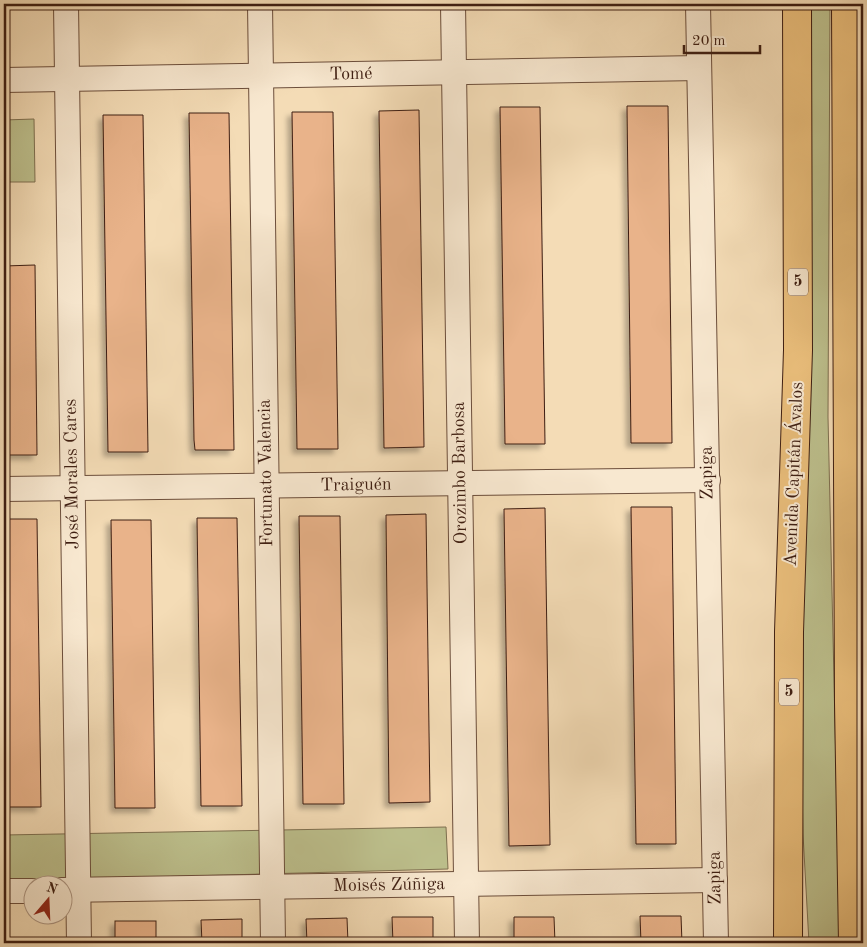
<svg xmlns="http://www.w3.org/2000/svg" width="867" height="947" viewBox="0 0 867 947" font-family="'Old Standard TT',serif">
<defs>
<filter id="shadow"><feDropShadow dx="-4.5" dy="4.5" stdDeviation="2.5" flood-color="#0004"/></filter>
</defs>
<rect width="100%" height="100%" fill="#f4dcb6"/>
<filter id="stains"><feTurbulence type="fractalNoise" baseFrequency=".004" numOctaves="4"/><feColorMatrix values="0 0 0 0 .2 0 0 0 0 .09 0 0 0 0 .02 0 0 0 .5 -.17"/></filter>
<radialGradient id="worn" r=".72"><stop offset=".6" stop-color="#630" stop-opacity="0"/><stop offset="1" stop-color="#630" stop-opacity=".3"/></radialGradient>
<g fill="#bdc08d" stroke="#7e6f50">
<path d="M805 4H830L828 417 840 943H809L803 834 800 697Z"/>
<path d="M34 119 35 182H4V120Z"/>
<path d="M446 827 448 869 4 881V835Z"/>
</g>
<g fill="#e9b38a" stroke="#3e1e12" filter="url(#shadow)">
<path d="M627 106H668L672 443H631Z"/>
<path d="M500 107H540L545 444H505Z"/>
<path d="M419 110 424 447 384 448 379 111Z"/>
<path d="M292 112H333L338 449H297Z"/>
<path d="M189 113H229L234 450H195L194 440Z"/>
<path d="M103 115H143L148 452H108Z"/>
<path d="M35 265 37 455H4V266Z"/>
<path d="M631 507H672L676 844H636Z"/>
<path d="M545 508 550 845 509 846 504 509Z"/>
<path d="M426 514 430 802 389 803 386 515Z"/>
<path d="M299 516H340L344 804H303Z"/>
<path d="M197 518H237L242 806H201Z"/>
<path d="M4 519H37L41 807H4Z"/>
<path d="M111 520H151L155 808H115Z"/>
<path d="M640 916H681L682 943H641Z"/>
<path d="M392 917H433V943H393Z"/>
<path d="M514 917H554L555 943H514Z"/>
<path d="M347 918 348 943H307L306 919Z"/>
<path d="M242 919V943H202L201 920Z"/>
<rect x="115" y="921" width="41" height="22"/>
</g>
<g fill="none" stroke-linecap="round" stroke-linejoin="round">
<defs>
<g id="minor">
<path d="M66 4 79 943"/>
<path d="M260 4 273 943"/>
<path d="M453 4 467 943"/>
<path d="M698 4 716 943"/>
<path d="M4 80 699 68"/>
<path d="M4 489 708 480"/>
<path d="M62 890 715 880"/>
<path d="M4 891H32"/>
</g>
<g id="highway">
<path d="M846 4 849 703 853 943"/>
<path d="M788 943 789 632 798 350 797 4"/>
</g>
</defs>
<use href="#minor" stroke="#6c4e3b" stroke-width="26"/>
<use href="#highway" stroke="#3e1e12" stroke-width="30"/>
<use href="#minor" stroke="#f8e8d0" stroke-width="24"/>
<use href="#highway" stroke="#eabe7b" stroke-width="28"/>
</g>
<g text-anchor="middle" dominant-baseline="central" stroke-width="4" stroke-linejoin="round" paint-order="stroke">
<g fill="#f8e8d0" stroke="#765b4b" stroke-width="1">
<rect x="788" y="268.5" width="20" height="27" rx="4"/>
<rect x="779" y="678.5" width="20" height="27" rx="4"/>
</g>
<g font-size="16" font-weight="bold" fill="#3e1e12">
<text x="798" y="282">5</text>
<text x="789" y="692">5</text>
</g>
<g font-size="18" fill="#3e1e12" stroke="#f8e8d0">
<text transform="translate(351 74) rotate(-1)">Tomé</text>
<text transform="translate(266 473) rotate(-91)">Fortunato Valencia</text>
<text transform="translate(460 473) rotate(-91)">Orozimbo Barbosa</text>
<text transform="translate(707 473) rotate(-91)">Zapiga</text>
<text transform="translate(72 474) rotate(-91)">José Morales Cares</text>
<text transform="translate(794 474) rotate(-88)">Avenida Capitán Ávalos</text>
<text transform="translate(356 485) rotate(-1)">Traiguén</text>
<text transform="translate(715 878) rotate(-91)">Zapiga</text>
<text transform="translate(389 885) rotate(-1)">Moisés Zúñiga</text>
</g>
</g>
<rect width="867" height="947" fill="none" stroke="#f4dcb6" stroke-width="20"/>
<rect x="5" y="5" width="857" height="937" fill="none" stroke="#3e1e12" stroke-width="2.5"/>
<rect x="10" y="10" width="847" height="927" fill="none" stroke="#3e1e12"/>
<g transform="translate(48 900) rotate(19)"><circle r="24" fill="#f8e8d0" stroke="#ae9784"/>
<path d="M0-4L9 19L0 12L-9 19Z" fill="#8f2418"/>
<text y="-8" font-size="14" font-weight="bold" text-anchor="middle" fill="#3e1e12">N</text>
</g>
<path d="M684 45v8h76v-8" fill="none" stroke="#3e1e12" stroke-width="2.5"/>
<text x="692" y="45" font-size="15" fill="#3e1e12" stroke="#f8e8d0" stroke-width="4" paint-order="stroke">20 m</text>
<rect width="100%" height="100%" filter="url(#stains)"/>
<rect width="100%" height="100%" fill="url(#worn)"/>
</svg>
